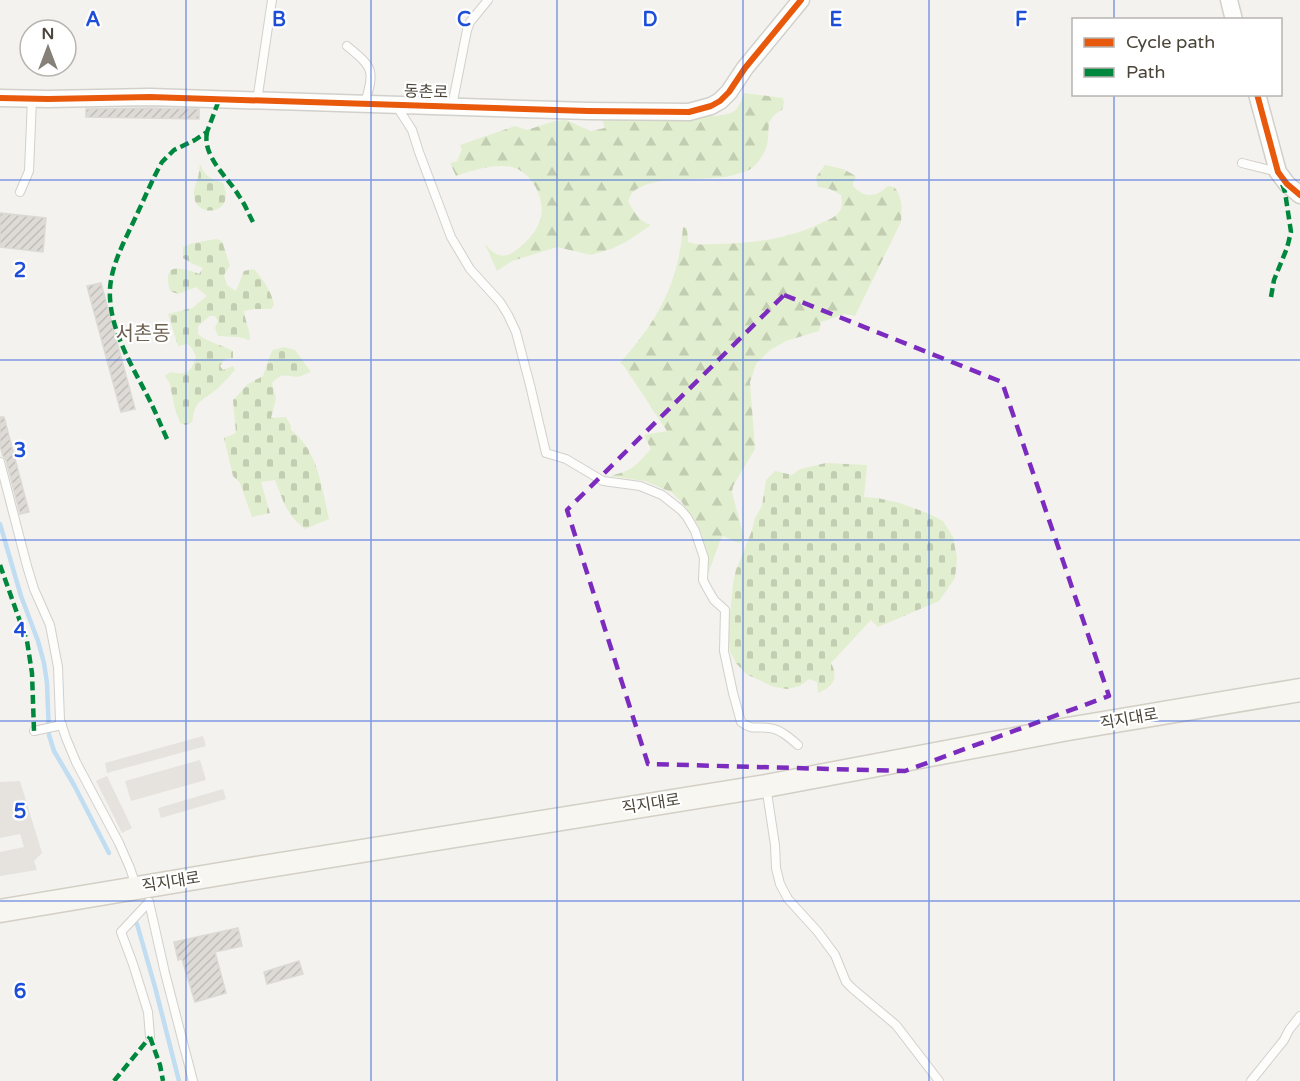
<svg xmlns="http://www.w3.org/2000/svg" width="1300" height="1081" viewBox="0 0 1300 1081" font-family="'Varela Round','Noto Sans KR',sans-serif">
<defs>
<pattern id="forest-firs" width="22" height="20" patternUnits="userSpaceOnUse" patternTransform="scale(1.5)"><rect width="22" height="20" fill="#e1eecf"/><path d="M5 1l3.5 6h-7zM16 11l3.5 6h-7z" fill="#c3cdb2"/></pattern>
<pattern id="cemetery-stones" width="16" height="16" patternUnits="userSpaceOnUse" patternTransform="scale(1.5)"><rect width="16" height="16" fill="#e1eecf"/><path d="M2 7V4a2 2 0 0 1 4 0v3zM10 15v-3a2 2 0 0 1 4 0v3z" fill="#c3cdb2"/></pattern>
<pattern id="building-hatch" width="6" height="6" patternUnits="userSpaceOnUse" patternTransform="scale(1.5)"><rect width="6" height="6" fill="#dedbd6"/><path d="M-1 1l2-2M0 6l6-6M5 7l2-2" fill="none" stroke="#c0bdb8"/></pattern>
</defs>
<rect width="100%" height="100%" fill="#f4f2ee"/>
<g fill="url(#forest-firs)">
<path d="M744 93 783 98 784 103 782 110C763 120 771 129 767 145 764 156 755 169 744 172 735 175 723 178 713 178 691 180 649 176 632 193 631 194 629 199 628 201 633 211 640 222 651 225L626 242 611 249 591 255 557 247 512 261 497 271 485 244C489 248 494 254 499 255 507 258 514 252 520 247 540 230 549 211 535 186 530 178 524 171 515 168 499 162 471 170 456 176L450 163 457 161 462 149 460 145 515 126 527 130 555 121 566 120 591 131 605 128 602 120 603 116 608 115 718 116C736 113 738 110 744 93Z"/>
<path d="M825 165 843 169 856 176 853 182V186C865 199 876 197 888 186L894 187C903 197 902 209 901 222L855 316 845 314 821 322 819 331 786 341 770 350 756 364 750 382 755 449 733 486 732 492 744 538 740 543 736 542 723 536 720 541 708 574 702 535 698 525 681 501 671 492 645 481 610 476C634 470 635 466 651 449L644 435 667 431 624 366 620 363C658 320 678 285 683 227L687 228 688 242C698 246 709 244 720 244 755 243 787 239 819 224 825 221 835 218 839 212 843 207 842 201 841 195L830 189 818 187 816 177Z"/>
</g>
<g fill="url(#cemetery-stones)">
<path d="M200 164C206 178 210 178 223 183 237 215 196 219 194 196 193 190 196 184 198 178 199 174 199 169 200 164Z"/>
<path d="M216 239 222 241 230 266 224 275 227 285 236 291 244 271 254 269C264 281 271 290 274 305L271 309H254L244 311C245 321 250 329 250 340L238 337 218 336 215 328 218 321 215 316H210L198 326V334C208 343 221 344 233 351V358L225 359 220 366 223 370 233 366 235 370 228 378 217 389 198 403 194 411 192 422 186 425 180 423 174 405 170 384 165 376 170 372C187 376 191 372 196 357L192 348 187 344 178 346 168 314 192 308 207 296 196 287 178 294 170 291C162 262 179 267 199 274L203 268 193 264 183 258V247L193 243Z"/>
<path d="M284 347 295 350 311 372 298 377 281 375 272 383 276 399 271 418 286 417 291 426V430C318 450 322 489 329 519L305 529C285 513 284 502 275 480L261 482 270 513 252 517 240 483 233 476 224 438 236 433 233 400 248 384 263 376 270 355 273 350Z"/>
<path d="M826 463 867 465 864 497 877 498 900 503 927 513 943 521 953 537 957 558 955 578 939 601 878 627 871 620 831 663C839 678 833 687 818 693L817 682 809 679 800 686 787 689 774 687 746 674 736 663 730 651 728 635 733 583 736 570 751 533 755 518 762 506 766 480 775 471 792 475 800 469Z"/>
</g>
<g fill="#e6e3df">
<path d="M203 736 206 746 107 773 105 763Z"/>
<path d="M200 760 206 780 131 801 125 781Z"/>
<path d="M107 776 132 828 122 833 96 781Z"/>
<path d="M20 781 42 853 34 861 37 870 0 876V852L24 847 20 834 0 838V782Z"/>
<path d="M223 789 226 799 161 818 158 808Z"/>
</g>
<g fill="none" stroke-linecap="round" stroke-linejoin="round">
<g stroke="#c0ddf1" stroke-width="4.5">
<path d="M0 524 21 596 38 641 44 663 47 683 49 735 54 751 74 785 109 853"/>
<path d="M137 924 155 987 179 1081"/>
</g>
</g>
<g fill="url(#building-hatch)" stroke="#dcd9d4" stroke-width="1.5">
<path d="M150 108 199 109V119L86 117V109Z"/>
<path d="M0 213 46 218 43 252 0 247Z"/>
<path d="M101 283 135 409 121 412 87 286Z"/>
<path d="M0 417H4L29 512 20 514 6 460 3 456 0 446Z"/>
<path d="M238 928 242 946 215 952 226 993 195 1002 182 959 178 960 174 942Z"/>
<path d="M299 961 303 974 267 984 264 972Z"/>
</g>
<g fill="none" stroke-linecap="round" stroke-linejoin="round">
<defs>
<g id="lane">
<path d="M347 46C375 69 374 70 365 104"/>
<path d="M257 101 272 0"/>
<path d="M396 105 412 130 419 152 451 237 470 269 500 302 508 315 516 332 530 385 546 453 566 459 603 481 640 486 662 495 681 510 687 517 695 531 704 558 703 580 706 586 714 600 725 610 724 651 733 693 741 722C754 731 755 726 769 728 780 729 790 738 798 745"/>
<path d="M452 106 467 30 470 22 488 0"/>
<path d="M1242 163 1278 172"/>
<path d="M20 192 29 171 32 99"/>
<path d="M0 462 27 566 34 589 50 625 58 667 60 720 66 738 76 762 119 843 130 868 136 886"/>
<path d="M34 731 62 725"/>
<path d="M766 786 775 845 776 868 780 884 788 899 818 932 835 955 846 982 853 989 896 1025 939 1081"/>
<path d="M149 902 165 973 193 1081"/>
<path d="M149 902 121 932 133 964 148 1012 150 1037"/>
<path d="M1251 1081 1284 1040 1289 1030 1300 1016"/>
</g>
<g id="street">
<path d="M1229 0 1234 20"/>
<path d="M1257 94 1278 172 1287 184 1300 195"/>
<path d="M0 98 48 99 150 97 588 111 689 112 711 106 720 101 729 92 745 68 801 0"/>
</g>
<path id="secondary" d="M0 911 250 869 766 786 1068 729 1300 690"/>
</defs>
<use href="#lane" stroke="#d2d0cb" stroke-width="10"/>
<use href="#street" stroke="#d2d0cb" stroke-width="19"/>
<use href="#secondary" stroke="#d3cfc5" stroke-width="25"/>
<use href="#lane" stroke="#fdfdfc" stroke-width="8"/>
<use href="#street" stroke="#fdfdfc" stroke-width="16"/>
<use href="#secondary" stroke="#f7f6f1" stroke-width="22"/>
<g stroke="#00873e" stroke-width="4.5" stroke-dasharray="9 4.5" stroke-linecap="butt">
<path d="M207 132C202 157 228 177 239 196 245 204 248 213 253 222"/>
<path d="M1271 297 1274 280 1287 248 1291 232 1285 192 1281 181"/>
<path d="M167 439C161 426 156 413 150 401 134 369 112 335 110 298 108 268 126 239 138 212 146 195 153 178 162 162L174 150 195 140 207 132 219 100"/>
<path d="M0 565 27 641 32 673 34 731"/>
<path d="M150 1037 160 1065 163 1081"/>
<path d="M114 1081 150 1037"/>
</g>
<defs>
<g id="cycleway">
<path d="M1257 94 1278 172 1287 184 1300 195"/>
<path d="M0 98 48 99 150 97 588 111 689 112 711 106 720 101 729 92 745 68 801 0"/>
</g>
</defs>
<use href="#cycleway" stroke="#fff" stroke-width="10"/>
<use href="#cycleway" stroke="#e8590c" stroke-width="6"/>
</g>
<path fill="none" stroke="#7b2cbf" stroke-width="4.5" stroke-dasharray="12 8" stroke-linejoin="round" d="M784 295 1002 382 1109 696 905 771 648 764 567 510Z"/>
<path fill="none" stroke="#1d4ed8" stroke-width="1.5" stroke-opacity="0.55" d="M186 0V1081M371 0V1081M557 0V1081M743 0V1081M929 0V1081M1114 0V20M1114 94V1081M0 180H1300M0 360H1300M0 540H1300M0 721H1300M0 901H1300"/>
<g text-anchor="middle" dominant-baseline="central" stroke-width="4.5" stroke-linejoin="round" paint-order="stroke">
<g font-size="16" fill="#4b4439" stroke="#fff">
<text transform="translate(426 92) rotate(2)">동촌로</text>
<text transform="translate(1129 719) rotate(-10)">직지대로</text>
<text transform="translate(651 804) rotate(-9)">직지대로</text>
<text transform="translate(171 882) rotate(-9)">직지대로</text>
</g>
<g font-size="20" fill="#6e6250" stroke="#fff">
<text x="143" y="334">서촌동</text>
</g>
</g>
<g font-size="20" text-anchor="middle" font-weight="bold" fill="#1d4ed8" stroke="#fff" stroke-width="4.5" stroke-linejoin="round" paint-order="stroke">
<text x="93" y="26">A</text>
<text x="279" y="26">B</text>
<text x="464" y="26">C</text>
<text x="650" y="26">D</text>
<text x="836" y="26">E</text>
<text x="1021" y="26">F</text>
<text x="20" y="277">2</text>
<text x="20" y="457">3</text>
<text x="20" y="637">4</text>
<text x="20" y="818">5</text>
<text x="20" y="998">6</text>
</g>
<rect x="1072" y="18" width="210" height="78" fill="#ffffff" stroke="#b7b4b0" stroke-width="1.5"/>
<rect x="1084" y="38" width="30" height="9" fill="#e8590c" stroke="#b7b4b0" stroke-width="1.5"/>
<text x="1126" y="48" font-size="18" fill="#4b4439">Cycle path</text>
<rect x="1084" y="68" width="30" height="9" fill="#00873e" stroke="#b7b4b0" stroke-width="1.5"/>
<text x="1126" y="78" font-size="18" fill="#4b4439">Path</text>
<g transform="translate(48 48)"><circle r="28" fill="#ffffff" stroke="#b7b4b0" stroke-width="1.5"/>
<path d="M0-4.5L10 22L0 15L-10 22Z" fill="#868178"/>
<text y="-9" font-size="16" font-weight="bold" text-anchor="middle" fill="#4b4439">N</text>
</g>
</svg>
